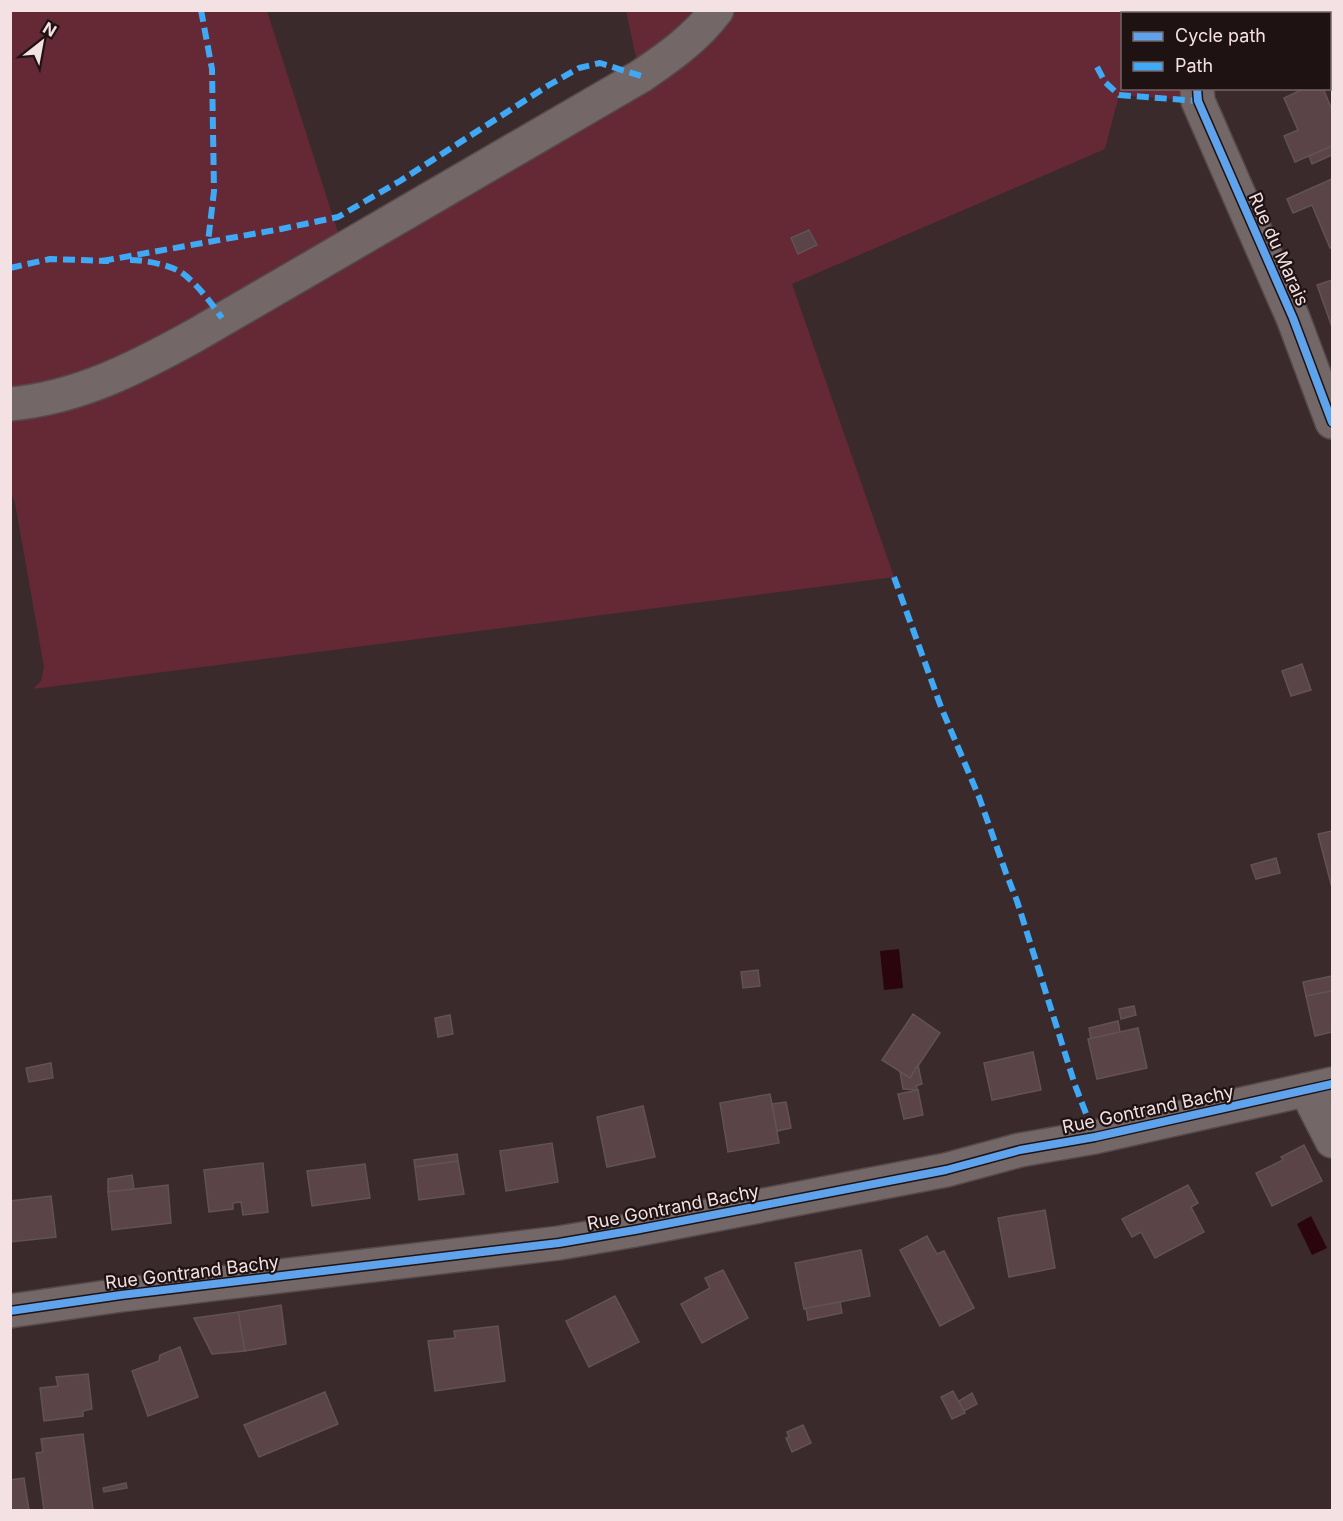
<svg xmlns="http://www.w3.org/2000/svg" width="1343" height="1521" viewBox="0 0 1343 1521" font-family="Inter,sans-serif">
<rect width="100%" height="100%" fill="#3a2a2c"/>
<path fill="#642935" d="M11 11H267L343 248 640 76 626 11H1332V62L1330 63V14H1122V88L1197 89 1198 101 1119 95 1105 149 792 284 894 577 33 689 41 681 44 667 15 503 11 493Z"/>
<g fill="#2b050d">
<path d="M899 949 903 988 884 990 880 951Z"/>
<path d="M1311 1216 1327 1248 1312 1255 1297 1224Z"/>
</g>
<g fill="#5b4448" stroke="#605354" stroke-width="1.5">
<path d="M1305 88H1323L1332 110V146L1295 162 1284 136 1298 130 1284 98Z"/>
<path d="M1332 146V155L1312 164 1309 156Z"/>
<path d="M1332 179V247L1330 248 1312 205 1293 213 1287 199Z"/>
<path d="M809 230 817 245 798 254 791 238Z"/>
<path d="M1332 280V327L1317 285Z"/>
<path d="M1302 664 1311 690 1291 696 1282 671Z"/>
<path d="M1332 831V888L1318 834Z"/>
<path d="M1276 858 1280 873 1256 879 1251 865Z"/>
<path d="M758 970 760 986 743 988 741 972Z"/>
<path d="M1332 976V991L1306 996 1303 982Z"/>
<path d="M1332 991V1032L1315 1036 1306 996Z"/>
<path d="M1134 1006 1136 1015 1121 1019 1119 1009Z"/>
<path d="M913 1014 940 1033 910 1078 882 1060Z"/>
<path d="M450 1015 453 1034 438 1037 435 1018Z"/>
<path d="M1118 1021 1120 1032 1091 1039 1089 1028Z"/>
<path d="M1138 1028 1147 1068 1097 1079 1088 1039Z"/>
<path d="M1033 1052 1041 1090 992 1100 984 1063Z"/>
<path d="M51 1063 53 1078 29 1082 26 1068Z"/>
<path d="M918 1065 922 1084 916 1086 918 1090 903 1089 900 1072 910 1078Z"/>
<path d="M918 1090 923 1115 904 1119 898 1094Z"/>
<path d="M770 1094 779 1143 728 1152 720 1103Z"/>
<path d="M786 1102 791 1128 777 1131 772 1104Z"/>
<path d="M643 1106 655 1157 607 1167 597 1117Z"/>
<path d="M552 1143 558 1182 506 1191 500 1151Z"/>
<path d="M1304 1145 1322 1181 1272 1206 1256 1173 1283 1160 1281 1157Z"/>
<path d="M457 1154 458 1161 415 1167 414 1160Z"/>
<path d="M458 1161 464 1194 419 1200 415 1167Z"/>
<path d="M263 1163 268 1212 243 1215 241 1202 233 1203V1209L209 1212 204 1170Z"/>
<path d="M365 1164 370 1198 312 1206 307 1171Z"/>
<path d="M132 1175 134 1189 108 1192V1179Z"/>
<path d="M168 1185 171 1223 112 1230 108 1192Z"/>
<path d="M1188 1185 1198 1203 1191 1207 1204 1232 1155 1258 1141 1232 1132 1237 1122 1219Z"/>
<path d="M51 1196 56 1237 10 1242V1201Z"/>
<path d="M1045 1210 1055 1268 1009 1277 998 1218Z"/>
<path d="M927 1236 937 1254 944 1251 974 1308 940 1326 900 1250Z"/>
<path d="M861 1250 870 1296 804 1309 795 1263Z"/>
<path d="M723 1270 748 1318 702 1343 681 1304 710 1288 705 1278Z"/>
<path d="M615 1296 639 1342 589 1367 566 1321Z"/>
<path d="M840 1302 842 1313 808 1320 806 1308Z"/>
<path d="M281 1305 286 1344 245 1351 238 1312Z"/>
<path d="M238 1312 245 1351 212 1354 194 1318Z"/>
<path d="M498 1326 505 1381 435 1391 428 1341 455 1338 454 1331Z"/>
<path d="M180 1347 198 1397 148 1416 132 1371 159 1361 160 1355Z"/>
<path d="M88 1374 92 1409 83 1411V1416L44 1421 40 1388 58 1386 56 1377Z"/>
<path d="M953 1391 965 1413 952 1419 941 1397Z"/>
<path d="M325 1392 338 1424 259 1457 244 1425Z"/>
<path d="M972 1393 977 1404 964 1411 959 1401Z"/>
<path d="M803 1425 811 1443 792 1452 786 1438 789 1437 787 1432Z"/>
<path d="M83 1434 93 1510H44L36 1453 43 1452 41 1439Z"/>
<path d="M24 1478 29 1510H10V1480Z"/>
<path d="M126 1483 127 1488 104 1492 103 1488Z"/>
</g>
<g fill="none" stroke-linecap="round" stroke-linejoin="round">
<defs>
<g id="minor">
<path d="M1180 10V14"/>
<path d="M1197 88 1198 101 1293 318 1332 422"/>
<path d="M10 404C78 398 136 368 194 336L641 76C669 57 696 38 717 10"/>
<path d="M1306 1090 1332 1141"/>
<path d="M10 1311 121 1295 559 1243 635 1230 946 1170 1020 1150 1095 1137 1332 1084"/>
</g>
</defs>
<use href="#minor" stroke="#56494b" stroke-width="36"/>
<use href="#minor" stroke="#746768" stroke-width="33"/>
<g stroke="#3fa9f5" stroke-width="6" stroke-dasharray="12 6" stroke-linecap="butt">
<path d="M201 10 212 69 214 191 208 242"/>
<path d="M1097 67 1105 82 1119 95 1198 101"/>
<path d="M130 260C144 260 164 264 177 270 192 277 212 304 222 318"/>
<path d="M102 261 281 229 338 217 400 181 549 85 579 68 600 63 641 76"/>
<path d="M10 268 50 259 109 261"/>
<path d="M894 577 941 707 979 797 1006 873 1017 901 1075 1085 1095 1137"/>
</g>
<defs>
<g id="cycleway">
<path d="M1197 88 1198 101 1293 318 1332 422"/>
<path d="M10 1311 121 1295 559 1243 635 1230 946 1170 1020 1150 1095 1137 1332 1084"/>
</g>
</defs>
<use href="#cycleway" stroke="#1e1213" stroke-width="11"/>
<use href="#cycleway" stroke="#60a3ed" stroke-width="8"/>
</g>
<g text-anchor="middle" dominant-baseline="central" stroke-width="4.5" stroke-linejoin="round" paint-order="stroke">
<g font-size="18" fill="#f4e1e3" stroke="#1e1213">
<text transform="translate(1279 249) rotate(66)">Rue du Marais</text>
<text transform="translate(1148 1109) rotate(-12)">Rue Gontrand Bachy</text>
<text transform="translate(673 1207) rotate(-11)">Rue Gontrand Bachy</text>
<text transform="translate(192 1272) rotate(-7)">Rue Gontrand Bachy</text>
</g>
</g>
<rect width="1343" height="1521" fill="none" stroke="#f4e1e3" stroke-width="24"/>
<rect x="1121" y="12" width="210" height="78" fill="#1e1213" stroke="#746566" stroke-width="1.5"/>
<rect x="1133" y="32" width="30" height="9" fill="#60a3ed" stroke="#746566" stroke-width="1.5"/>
<text x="1175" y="42" font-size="18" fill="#f4e1e3">Cycle path</text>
<rect x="1133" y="62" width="30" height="9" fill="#3fa9f5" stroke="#746566" stroke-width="1.5"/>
<text x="1175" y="72" font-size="18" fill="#f4e1e3">Path</text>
<g transform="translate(42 42) rotate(31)" stroke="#1e1213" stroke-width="4.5" paint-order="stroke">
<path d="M0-4.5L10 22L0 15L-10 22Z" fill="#f4e1e3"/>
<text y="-9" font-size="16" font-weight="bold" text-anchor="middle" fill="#f4e1e3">N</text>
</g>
</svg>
